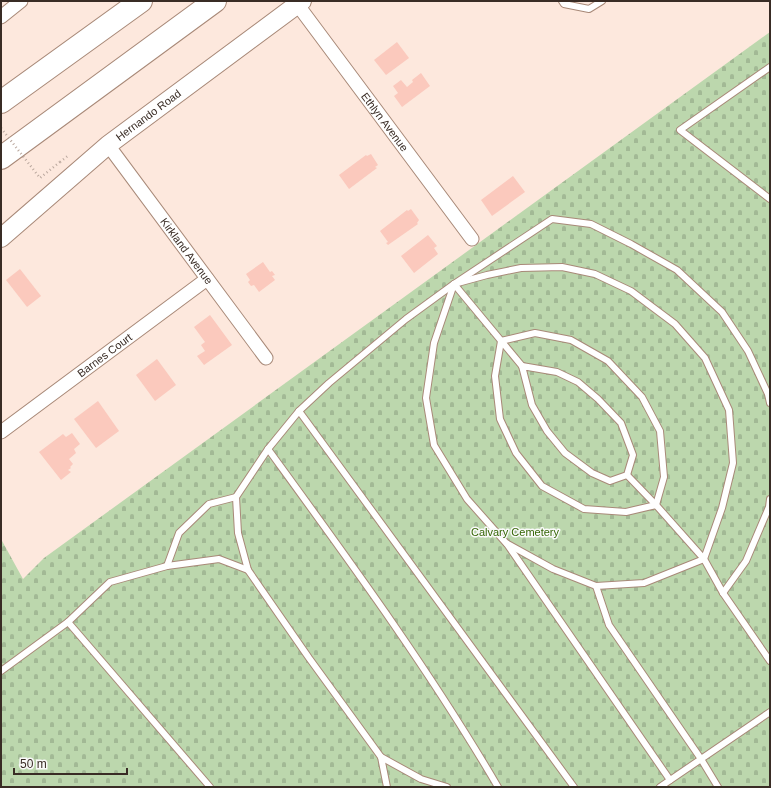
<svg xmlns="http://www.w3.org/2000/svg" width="771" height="788" viewBox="0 0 771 788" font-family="Helvetica,sans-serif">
<defs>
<pattern id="cemetery-stones" width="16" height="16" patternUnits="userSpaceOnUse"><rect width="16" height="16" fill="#bcd7ad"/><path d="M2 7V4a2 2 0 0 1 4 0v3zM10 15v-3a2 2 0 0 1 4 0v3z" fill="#a2b995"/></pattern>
</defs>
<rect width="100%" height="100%" fill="#fde8dd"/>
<path fill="url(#cemetery-stones)" d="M770 32V787H1V539L23 579 44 558Z"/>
<g fill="#fbc9bd">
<path d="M397 42 409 58 386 75 374 60Z"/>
<path d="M421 73 430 86 402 107 394 96 398 93 393 86 401 80 407 87 413 82 412 80Z"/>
<path d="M371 154 378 165 375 167 377 168 349 189 339 175 366 155 367 156Z"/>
<path d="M513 176 525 192 492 216 481 200Z"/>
<path d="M411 209 419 220 417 223 418 224 388 245 386 243 388 242 380 231 407 210 408 211Z"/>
<path d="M428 235 437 246 434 248 438 254 414 273 401 256Z"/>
<path d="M263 262 270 272 272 271 275 275 272 276 275 280 259 292 254 285 251 286 248 282 250 280 246 274Z"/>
<path d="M20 269 41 296 27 307 6 280Z"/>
<path d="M210 315 232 345 204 365 197 356 205 351 201 345 205 342 194 327Z"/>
<path d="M157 359 176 385 155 401 136 375Z"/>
<path d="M98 401 119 431 96 448 74 419Z"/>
<path d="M72 433 80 444 74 449 76 453 69 459 73 464 70 467 71 468 68 470 71 472 61 480 39 452 63 434 66 437Z"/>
</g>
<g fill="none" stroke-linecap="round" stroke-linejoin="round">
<defs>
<g id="lane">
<path d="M562 1 564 4 589 9 602 1"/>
<path d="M770 67 680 130 770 199"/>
<path d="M562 267 595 274 631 291 675 324 705 358 729 410 733 463 722 508 704 559 644 583 596 586 553 569 506 543 467 499 434 445 426 398 434 343 454 284 487 275 521 268Z"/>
<path d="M454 284 522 366"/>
<path d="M535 333 571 340 608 361 642 397 660 431 664 477 656 505 626 512 584 509 542 486 516 453 500 419 495 376 501 341Z"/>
<path d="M522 366 557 372 578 382 598 399 621 423 633 455 627 475 610 481 592 473 565 453 547 431 532 405Z"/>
<path d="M299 411 574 787"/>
<path d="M268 449 299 411 329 383 406 319 454 284 552 219 591 224 631 244 677 270 722 312 748 351 768 394 770 403"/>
<path d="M627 475 656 505 704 559 723 593 770 661"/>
<path d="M507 544 670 780"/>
<path d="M167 566 179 533 209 504 236 497"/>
<path d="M596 586 609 625 701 759 718 787"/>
<path d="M723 593 746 561 769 507 770 499"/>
<path d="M1 671 68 622"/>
<path d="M381 757 421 779 447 787"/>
<path d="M210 787 68 622 110 582 167 566 219 559 248 570"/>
<path d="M387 787 381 757 309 658 248 570 238 533 236 497 268 449C348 559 429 669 498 787"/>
<path d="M660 787 770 712"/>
</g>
<g id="street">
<path id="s1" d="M297 4 472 239"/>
<path d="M1 17 21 1"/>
<path id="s2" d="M108 145 266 358"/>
<path id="s3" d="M1 432 207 279"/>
</g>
<g id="secondary">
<path id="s4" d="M1 238 108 145 302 1"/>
</g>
<g id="highway">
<path d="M1 102 141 1"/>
<path d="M1 158 215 1"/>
</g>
</defs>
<use href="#lane" stroke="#a88978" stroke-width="8"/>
<use href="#street" stroke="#a88978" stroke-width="15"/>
<use href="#secondary" stroke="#a88978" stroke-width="20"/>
<use href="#highway" stroke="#a88978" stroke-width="24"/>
<path stroke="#b8a69c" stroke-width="2.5" stroke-dasharray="1 3" stroke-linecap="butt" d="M60 162 69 155"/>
<use href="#lane" stroke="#fff" stroke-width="6"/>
<use href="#street" stroke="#fff" stroke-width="13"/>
<use href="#secondary" stroke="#fff" stroke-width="18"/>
<use href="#highway" stroke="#fff" stroke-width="22"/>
<path stroke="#b8a69c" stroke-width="2.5" stroke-dasharray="1 3" stroke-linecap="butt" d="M1 128 40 178 60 162"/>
</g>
<g text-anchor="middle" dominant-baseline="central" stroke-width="3" stroke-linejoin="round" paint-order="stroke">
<g font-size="11" fill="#392c25" stroke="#fafafa">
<text stroke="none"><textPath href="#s4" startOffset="192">Hernando Road</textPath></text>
<text stroke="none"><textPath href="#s1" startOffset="147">Ethlyn Avenue</textPath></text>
<text stroke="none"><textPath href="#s2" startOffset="132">Kirkland Avenue</textPath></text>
<text stroke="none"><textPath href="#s3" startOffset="129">Barnes Court</textPath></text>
</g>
<g font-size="11" fill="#356605" stroke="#fafafa">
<text x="515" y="532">Calvary Cemetery</text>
</g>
</g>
<rect width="771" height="788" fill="none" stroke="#392c25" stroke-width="4"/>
<path d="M14 768v6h113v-6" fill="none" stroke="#392c25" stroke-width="2"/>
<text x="20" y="768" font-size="12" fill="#392c25" stroke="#fafafa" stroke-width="3" paint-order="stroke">50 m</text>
</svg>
